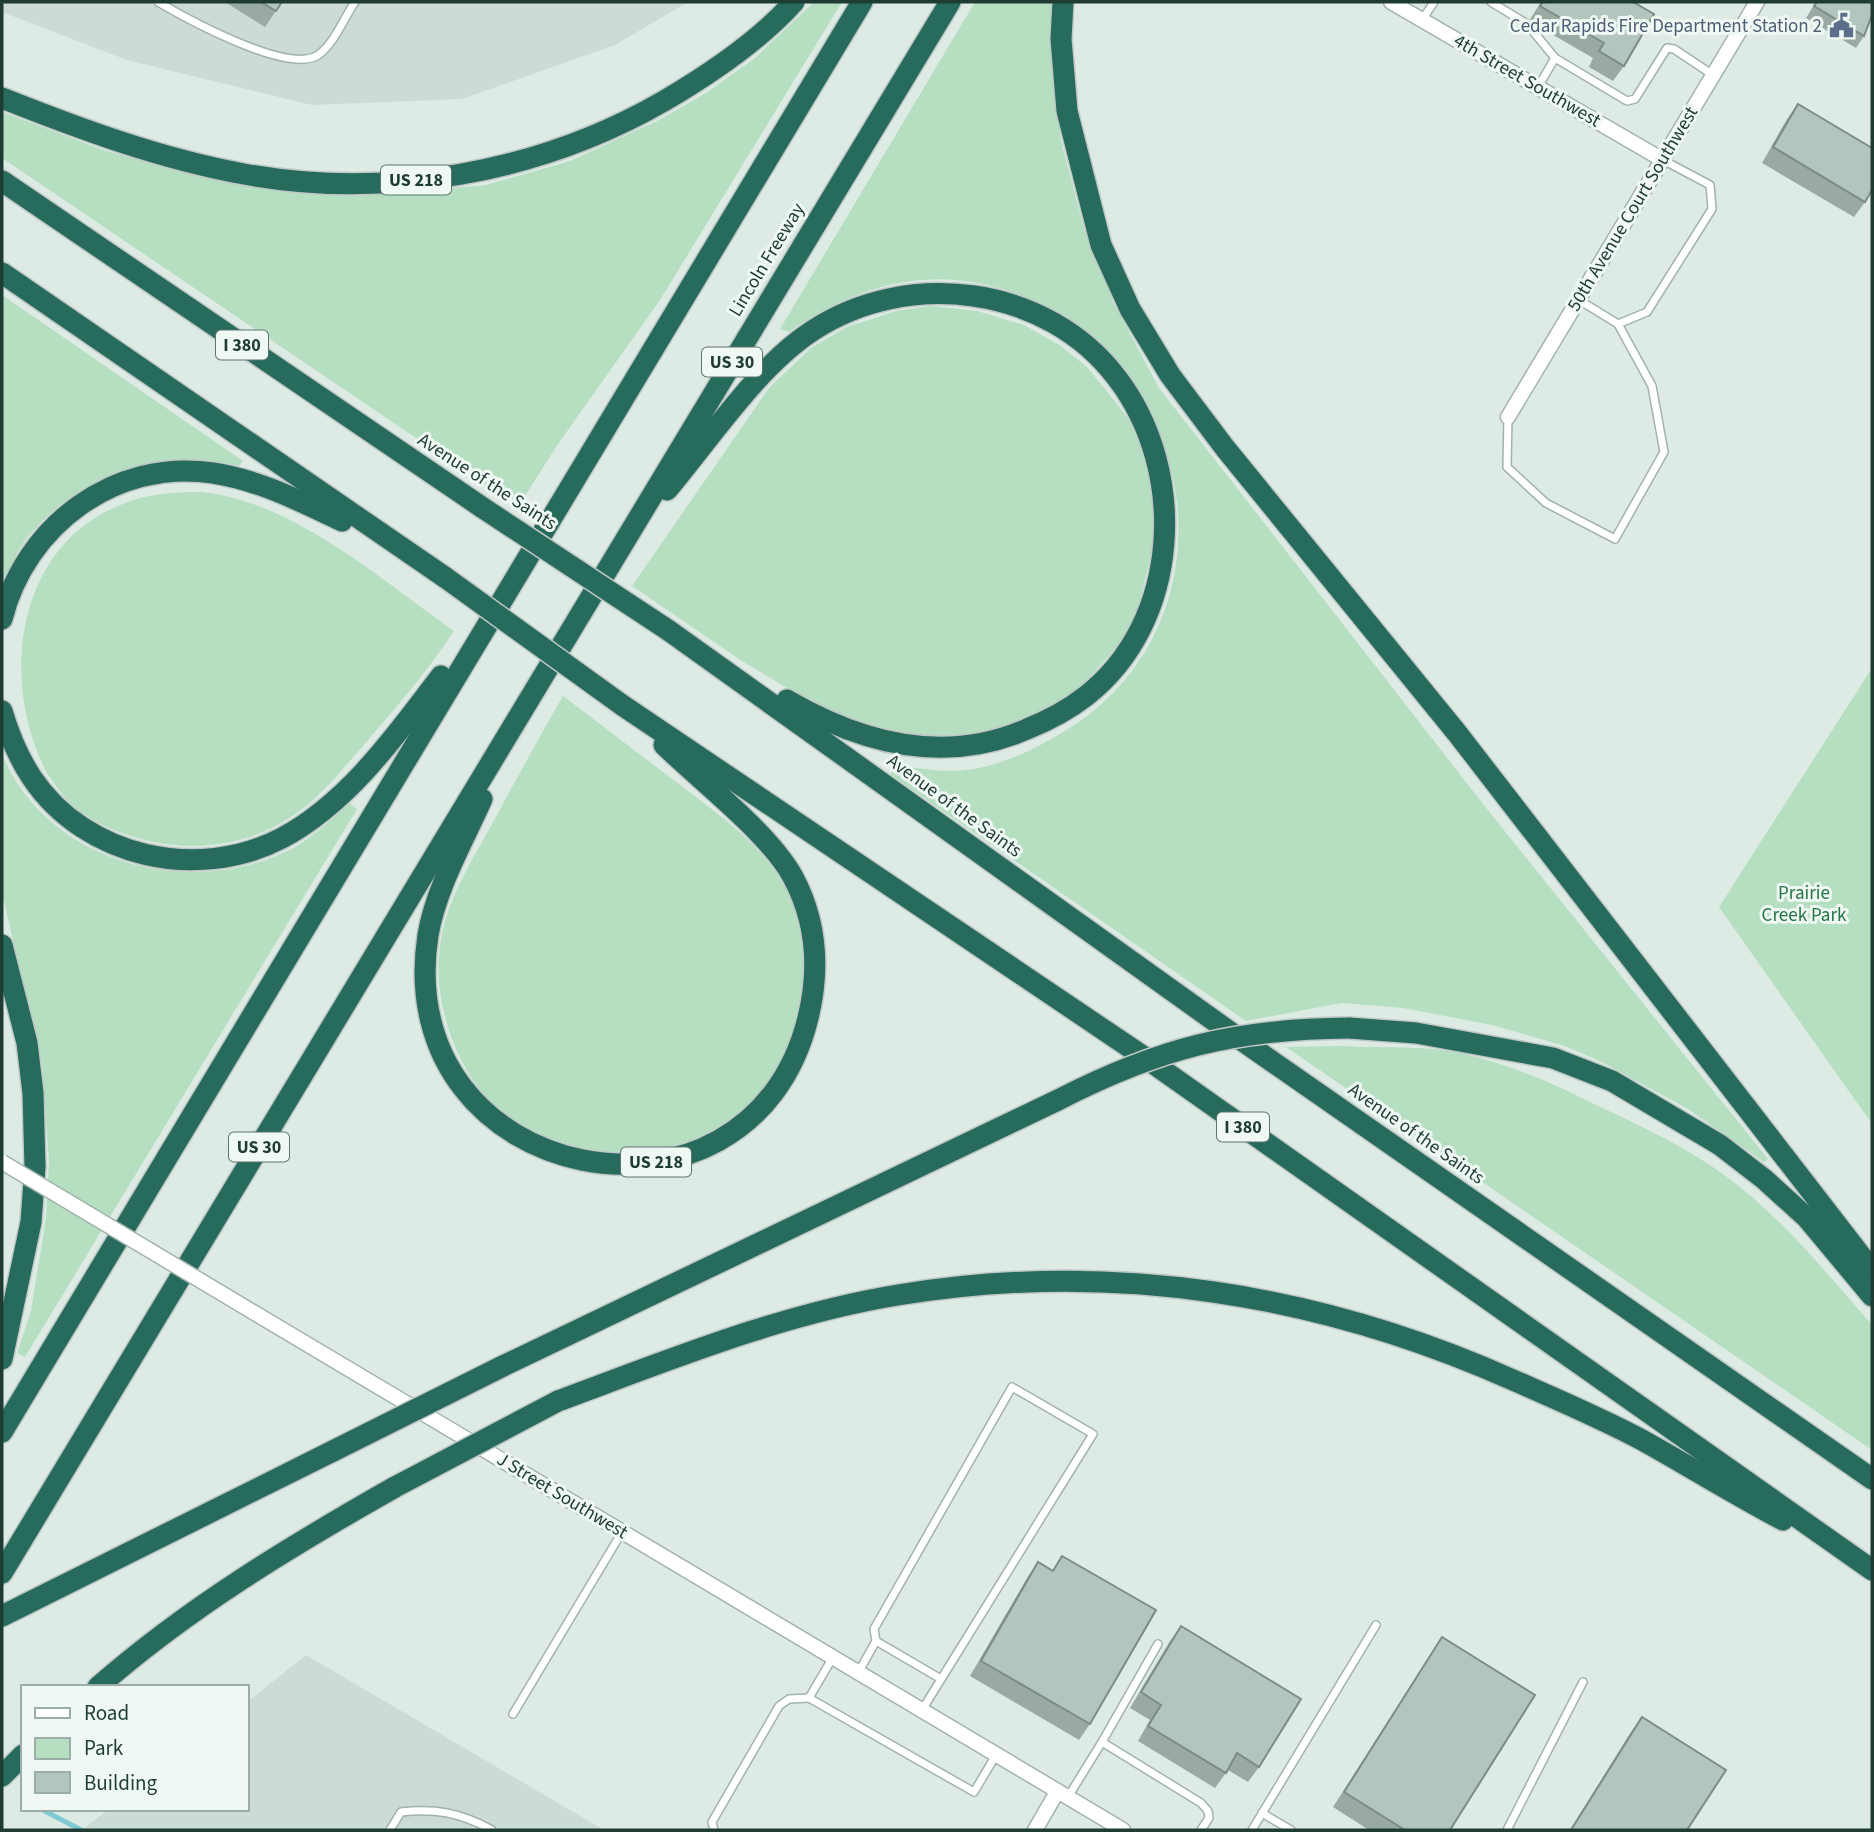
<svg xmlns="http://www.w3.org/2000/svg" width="1874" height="1832" viewBox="0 0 1874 1832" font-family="'Source Sans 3',sans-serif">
<rect width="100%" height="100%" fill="#deebe5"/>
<g fill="#ccdbd4">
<path d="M2 2H688L615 45 462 99 312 105 127 60 2 12Z"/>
<path d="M306 1655 604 1830H82L109 1809H247V1702Z"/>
</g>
<g fill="#b5dfc0">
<path d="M814 2H842L660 300 558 444 518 507 2 158V112L106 151 213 179 280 190 357 196 486 185 570 161 657 121 706 93 755 58Z"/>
<path d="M975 2H1052L1050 40 1061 141 1083 225 1113 302 1159 388 1487 809 1768 1159 1764 1162 1688 1109 1604 1063 1565 1046 1492 1025 1403 1008 1341 1003 1246 1021 891 775 892 766C916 767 943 773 966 770 1000 766 1031 751 1060 734 1253 622 1198 331 983 284 915 269 845 291 789 332L780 329Z"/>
<path d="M2 295 243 461 239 466C161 449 73 476 24 542 15 554 9 571 2 584Z"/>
<path d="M931 306 977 311 1024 325 1061 346 1087 367 1110 395 1129 420 1143 451 1153 487 1155 537 1139 605 1122 641 1088 679 1052 711 963 740 882 734 836 717 742 661 632 586 769 388 811 348 847 327 896 311Z"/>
<path d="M201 492C293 501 380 579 454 631 426 673 395 709 362 747 340 772 319 799 291 817 253 842 209 850 165 844 133 839 98 827 73 806 63 797 55 784 47 773 0 685 14 549 118 506 144 494 172 492 201 492Z"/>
<path d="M1872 668V1124L1719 907Z"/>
<path d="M563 696C602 725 640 755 679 784 715 812 751 836 777 874 802 909 809 961 801 1002 769 1190 503 1210 448 1027 437 992 435 957 445 921 455 887 475 855 492 824 515 781 539 738 563 696Z"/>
<path d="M2 754C46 860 180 898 281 854 307 843 329 822 349 803L357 809 25 1357 17 1353 31 1311 46 1218 49 1162 42 1063 2 893Z"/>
<path d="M1341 1046C1374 1048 1409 1046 1442 1050 1490 1056 1549 1081 1592 1103 1639 1125 1685 1146 1727 1177 1782 1218 1827 1273 1872 1325V1450L1286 1047Z"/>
</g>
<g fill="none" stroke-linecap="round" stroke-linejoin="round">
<path stroke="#80cad6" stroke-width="5" d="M41 1809 81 1830"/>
<defs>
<g id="lane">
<path d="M158 2C187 19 289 75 318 55 334 44 344 18 355 2"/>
<path d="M1491 2 1527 24 1555 58 1627 101 1635 99 1667 48 1674 49 1713 75"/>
<path d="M1422 20 1434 2"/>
<path d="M1538 87 1555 58"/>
<path d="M1579 300 1618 324 1647 312 1712 209 1710 185 1663 160"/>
<path d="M1508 417 1507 467 1546 503 1615 539 1664 452 1652 386 1618 324"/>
<path d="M876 1641 941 1679"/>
<path d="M833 1657 809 1698 974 1792 996 1755"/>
<path d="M858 1673 876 1641 874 1629 1012 1387 1093 1434 922 1710"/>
<path d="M513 1714 622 1532"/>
<path d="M1102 1742 1158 1644"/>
<path d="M1068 1797 1102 1742 1201 1803 1208 1811 1209 1818 1201 1830"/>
<path d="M1262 1813 1291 1830"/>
<path d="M390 1830 401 1812C436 1808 461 1813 492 1830"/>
<path d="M714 1830 712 1822 779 1706 789 1699 809 1698"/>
<path d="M1252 1830 1376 1625"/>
<path d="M1507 1830 1583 1682"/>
</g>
<g id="street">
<path d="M1391 2 1663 160"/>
<path d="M1508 417 1757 2"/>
<path d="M253 1312 1123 1830"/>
<path d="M1035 1830 1057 1792"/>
</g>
<g id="highway">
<path d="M1063 2 1061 39 1067 111 1101 245 1130 309 1170 375 1225 448 1457 733 1872 1270"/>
<path d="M2 98C80 129 161 159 244 174 386 200 539 173 664 101 710 74 759 41 794 2"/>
<path d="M2 181 483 508"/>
<path d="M2 273 446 578"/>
<path d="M667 490C710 439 756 368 812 331 907 268 1047 285 1117 378 1188 471 1181 622 1086 696 1068 710 1047 721 1027 729 945 765 861 743 787 700"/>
<path d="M2 619C25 526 115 458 213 473 259 480 300 501 342 521"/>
<path d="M668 630 1237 1037 1872 1479"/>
<path d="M622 705 1147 1059 1872 1570"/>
<path d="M2 711C9 735 18 757 32 778 86 858 198 882 282 838 348 803 397 734 441 676"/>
<path d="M482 799C463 842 436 888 428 935 389 1187 750 1255 808 1018 820 969 817 922 793 877 769 833 701 781 664 745"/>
<path d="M2 945 27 1043 33 1093 35 1167 31 1222 2 1359"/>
<path d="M1349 1028 1416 1033 1553 1058 1612 1081 1720 1145 1764 1179 1807 1218 1872 1296"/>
<path d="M503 1366 1058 1100"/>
<path d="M558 1401C669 1360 781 1314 898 1295 1110 1260 1318 1293 1513 1380 1556 1399 1601 1418 1642 1440 1689 1466 1735 1495 1783 1520"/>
<path d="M2 1432 862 2"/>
<path d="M2 1573 950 2"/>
<path d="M2 1616 333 1451"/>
<path d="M98 1687C188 1608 291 1546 395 1487"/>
<path d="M2 1776 23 1755"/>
</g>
</defs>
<use href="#lane" stroke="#a1b3ac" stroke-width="10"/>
<use href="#street" stroke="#a1b3ac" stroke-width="17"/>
<use href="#highway" stroke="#c0c8c6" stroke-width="24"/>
<use href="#lane" stroke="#fff" stroke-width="7"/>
<use href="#street" stroke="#fff" stroke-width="14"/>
<use href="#highway" stroke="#276b5d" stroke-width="21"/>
<defs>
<path id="street-bridge" d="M2 1162 253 1312"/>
<g id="highway-bridge">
<path d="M483 508 668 630"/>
<path d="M446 578 622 705"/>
<path d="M1058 1100C1159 1048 1235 1029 1349 1028"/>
<path d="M333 1451 503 1366"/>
<path d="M395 1487 558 1401"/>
</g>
</defs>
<use href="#street-bridge" stroke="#a1b3ac" stroke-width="17" stroke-linecap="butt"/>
<use href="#highway-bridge" stroke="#c0c8c6" stroke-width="24" stroke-linecap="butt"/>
<use href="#street-bridge" stroke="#fff" stroke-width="14"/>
<use href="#highway-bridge" stroke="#276b5d" stroke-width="21"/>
</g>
<g fill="#9aaaa3">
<path d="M225 2H282L265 27Z"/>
<path d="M1541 2H1633L1624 66 1613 81 1589 67 1593 58 1529 21Z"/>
<path d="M1816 2H1872L1864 36 1856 48 1806 18Z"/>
<path d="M1798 104 1865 202 1854 217 1762 163 1787 119Z"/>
<path d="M1062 1556 1090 1724 1079 1740 970 1676 1027 1578 1038 1562 1052 1571Z"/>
<path d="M1181 1626 1259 1767 1248 1782 1228 1770 1215 1788 1138 1741 1150 1720 1130 1708 1170 1641Z"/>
<path d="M1442 1637 1450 1830H1369L1333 1807Z"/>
<path d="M1642 1717 1687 1830H1570L1631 1732Z"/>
</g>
<g fill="#b3c6be" stroke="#7d8b85" stroke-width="2">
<path d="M261 2H282L276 11Z"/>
<path d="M1543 2H1633L1654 14 1624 66 1599 51 1604 43 1540 6Z"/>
<path d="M1817 2H1872V15L1864 36 1814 6Z"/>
<path d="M1798 104 1872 148V190L1865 202 1773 147Z"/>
<path d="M1062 1556 1156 1610 1090 1724 981 1661 1038 1562 1053 1571Z"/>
<path d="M1181 1626 1301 1699 1259 1767 1237 1753 1226 1773 1148 1726 1161 1705 1141 1692Z"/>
<path d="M1442 1637 1535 1695 1450 1830H1405L1344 1792Z"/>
<path d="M1642 1717 1726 1770 1687 1830H1571Z"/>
</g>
<defs>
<symbol id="civic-bare" viewBox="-9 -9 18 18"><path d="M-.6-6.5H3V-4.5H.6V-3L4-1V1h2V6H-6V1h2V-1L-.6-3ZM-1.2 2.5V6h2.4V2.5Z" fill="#5c6f8a" stroke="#eff8f3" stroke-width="2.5" paint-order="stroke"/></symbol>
</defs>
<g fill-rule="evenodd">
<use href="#civic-bare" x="1824" y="8" width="35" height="35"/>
</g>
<g text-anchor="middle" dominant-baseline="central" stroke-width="6" stroke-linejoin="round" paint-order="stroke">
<g fill="#eff8f3" stroke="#5d746d" stroke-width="2">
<rect x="381" y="165.5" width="70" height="29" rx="5"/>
<rect x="216" y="330.5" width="52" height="29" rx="5"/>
<rect x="702" y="347.5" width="60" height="29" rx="5"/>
<rect x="1217" y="1112.5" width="52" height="29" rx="5"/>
<rect x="229" y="1132.5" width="60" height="29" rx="5"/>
<rect x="621" y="1147.5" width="70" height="29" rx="5"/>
</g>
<g font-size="18" font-weight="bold" fill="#1e3c34">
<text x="416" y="180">US 218</text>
<text x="242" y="345">I 380</text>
<text x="732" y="362">US 30</text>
<text x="1243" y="1127">I 380</text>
<text x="259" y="1147">US 30</text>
<text x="656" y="1162">US 218</text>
</g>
<g font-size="19" fill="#4e5e75" stroke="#eff8f3" text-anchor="end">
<text x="1822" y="26">Cedar Rapids Fire Department Station 2</text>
</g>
<g font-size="19" fill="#1e3c34" stroke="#eff8f3">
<text transform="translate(1527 81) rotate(30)">4th Street Southwest</text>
<text transform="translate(1633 209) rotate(-59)">50th Avenue Court Southwest</text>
<text transform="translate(767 260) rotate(-59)">Lincoln Freeway</text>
<text transform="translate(487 482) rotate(33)">Avenue of the Saints</text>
<text transform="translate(954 806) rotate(36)">Avenue of the Saints</text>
<text transform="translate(1416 1134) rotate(35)">Avenue of the Saints</text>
<text transform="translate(562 1496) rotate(31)">J Street Southwest</text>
</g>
<g font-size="19" fill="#257744" stroke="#eff8f3">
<text x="1804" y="893">Prairie<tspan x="1804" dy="22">Creek Park</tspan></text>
</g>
</g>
<rect width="1874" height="1832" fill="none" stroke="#1e3c34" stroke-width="7"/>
<rect x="21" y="1685" width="228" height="126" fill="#eff8f3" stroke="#9bada7" stroke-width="2"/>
<rect x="35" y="1708" width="35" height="10" fill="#ffffff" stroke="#9bada7" stroke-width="2"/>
<text x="84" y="1720" font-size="21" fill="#1e3c34">Road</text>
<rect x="35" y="1738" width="35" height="21" fill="#b5dfc0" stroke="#9bada7" stroke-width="2"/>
<text x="84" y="1755" font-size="21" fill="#1e3c34">Park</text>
<rect x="35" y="1772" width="35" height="21" fill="#b3c6be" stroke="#9bada7" stroke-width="2"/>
<text x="84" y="1790" font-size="21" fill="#1e3c34">Building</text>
</svg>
